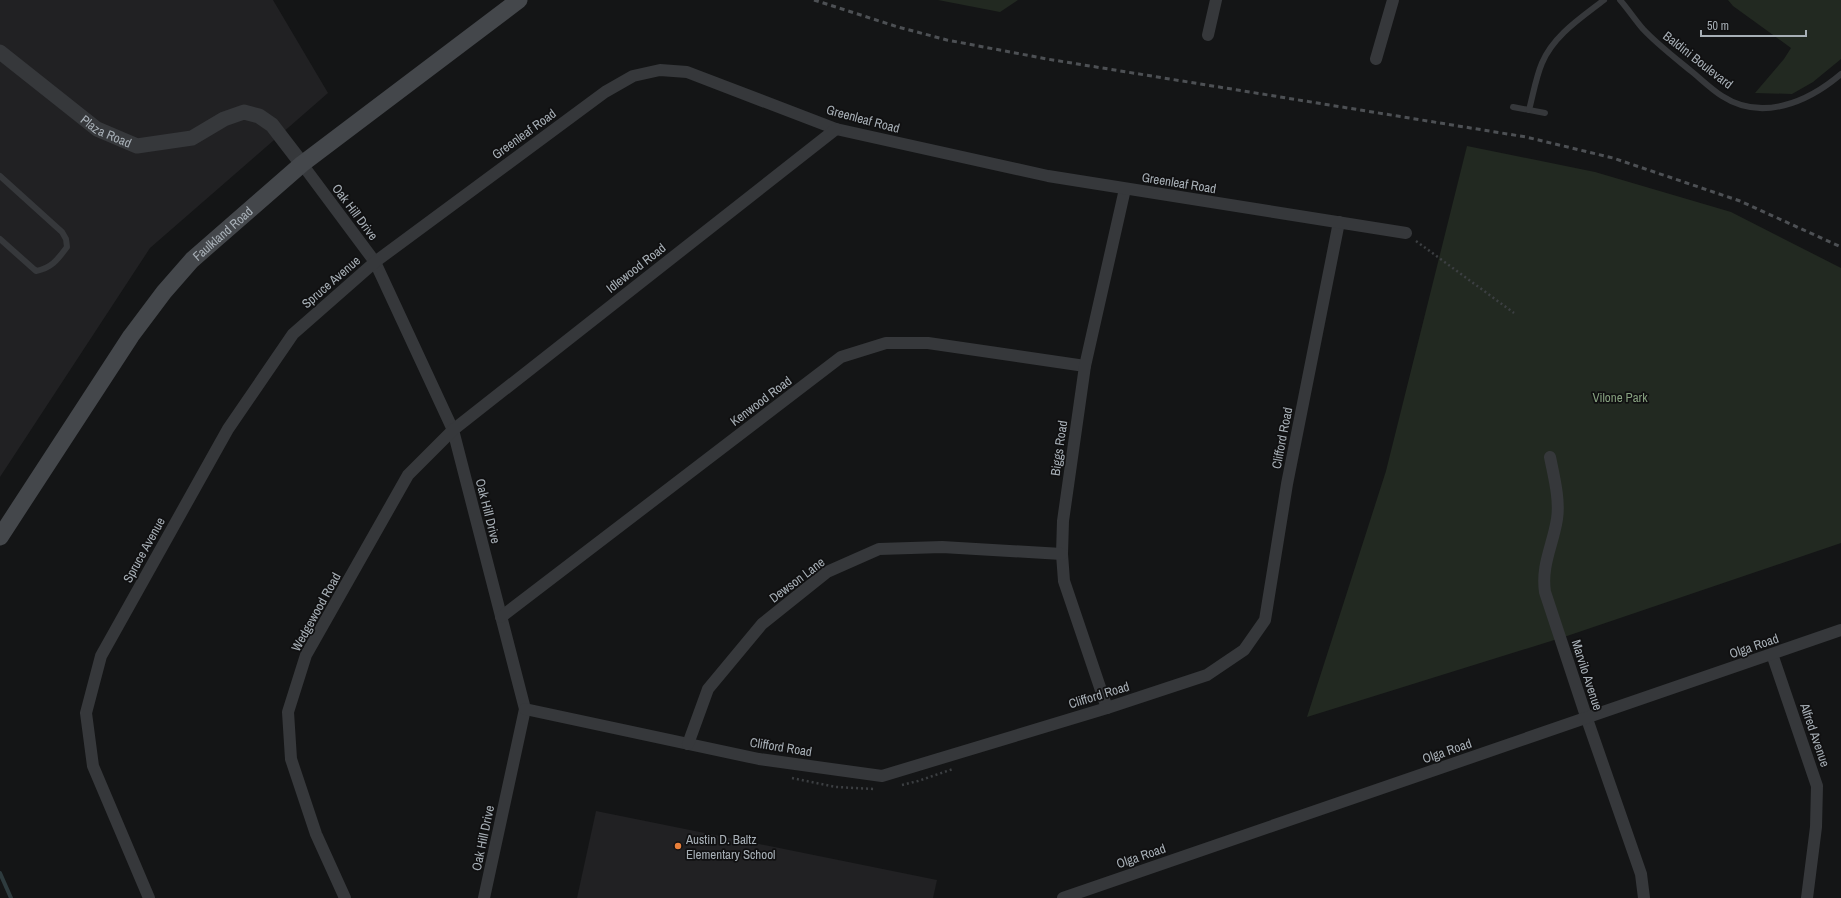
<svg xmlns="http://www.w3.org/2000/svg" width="1841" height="898" viewBox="0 0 1841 898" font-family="'Archivo Narrow',sans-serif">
<rect width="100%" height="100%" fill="#141516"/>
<g fill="#212123">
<path d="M0 0H273L328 93 150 248 0 477Z"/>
<path d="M596 811 937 880 933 898H577Z"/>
</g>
<g fill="#222921">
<path d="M938 0H1018L1000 12Z"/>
<path d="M1728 0H1841V59L1813 82 1792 94 1755 93 1784 59 1791 48 1733 6Z"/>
<path d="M1467 146 1595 172 1731 212 1841 268V543L1567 636 1307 717 1386 471Z"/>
</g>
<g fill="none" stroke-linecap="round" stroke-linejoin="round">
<path stroke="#2e3b3e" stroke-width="4" d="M0 873 11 898"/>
<g stroke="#3c3f42" stroke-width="2.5" stroke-dasharray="2 3" stroke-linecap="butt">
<path d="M1416 241 1514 313"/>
<path d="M792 778 836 787 874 789"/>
<path d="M902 785 918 781 953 769"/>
</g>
<g stroke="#36383b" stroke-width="6">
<path d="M1620 0C1628 9 1635 20 1643 29 1657 44 1674 57 1691 71 1701 79 1711 89 1722 96 1762 122 1808 102 1841 74"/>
<path d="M1513 107 1545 113"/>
<path d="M1529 110C1533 95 1536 77 1542 63 1554 35 1581 18 1604 0"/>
<path d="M0 176 62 232 66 239 67 247C58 259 52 268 36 271L0 239"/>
</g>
<g stroke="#36383b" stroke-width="12">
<path d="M1208 35 1216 0"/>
<path d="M1376 59 1393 0"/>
<path d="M302 164 375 262 453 430 525 709 484 898"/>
<path d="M1550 457C1554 477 1560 500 1557 519 1553 545 1541 565 1545 592L1587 719 1641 874 1644 898"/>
<path d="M501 617 841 357 886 343H928L1085 366"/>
<path d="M1772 654 1817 786 1816 827 1807 898"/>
<path d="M1107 708 1064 581 1062 554 1063 521 1085 366 1125 189"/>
<path d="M525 709 759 759 882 776 1107 708 1207 675 1244 650 1265 620 1287 484 1339 222"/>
<path d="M688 744 708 689 762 624 827 572 879 549 942 547 1062 554"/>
<path d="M149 898 93 766 86 713 101 656 228 429 293 334 375 262 605 92 633 76 660 70 687 72 836 129 1048 176 1406 233"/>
<path d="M345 898 316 834 291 759 288 712 306 655 408 475 453 430 836 129"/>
<path d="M1063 898 1841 630"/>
</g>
<path stroke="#36383b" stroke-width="15" id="s1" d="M0 52 97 129 137 146 192 138 224 119 244 112 259 116 272 125 302 164"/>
<path stroke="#44474b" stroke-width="17" id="s2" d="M0 537 131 336 164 292 192 260 302 164 519 0"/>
<path stroke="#4d5054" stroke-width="3" stroke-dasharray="5 4" stroke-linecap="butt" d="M814 0 898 27 947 40 1047 59 1526 137 1613 158 1740 201 1841 247"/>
</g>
<circle fill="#e87f3a" stroke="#101011" stroke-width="1.5" cx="678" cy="846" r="4"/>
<g text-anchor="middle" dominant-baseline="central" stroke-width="3.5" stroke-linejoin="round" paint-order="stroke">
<g font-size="13" fill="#a7afb6" stroke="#101011">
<text transform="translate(1698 60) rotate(38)">Baldini Boulevard</text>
<text transform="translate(863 119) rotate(15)">Greenleaf Road</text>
<text stroke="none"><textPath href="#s1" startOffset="133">Plaza Road</textPath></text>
<text transform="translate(524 134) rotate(-36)">Greenleaf Road</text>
<text transform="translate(1179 183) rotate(9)">Greenleaf Road</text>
<text transform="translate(355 212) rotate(53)">Oak Hill Drive</text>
<text stroke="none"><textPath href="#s2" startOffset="378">Faulkland Road</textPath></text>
<text transform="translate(636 268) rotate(-38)">Idlewood Road</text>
<text transform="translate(331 282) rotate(-41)">Spruce Avenue</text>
<text transform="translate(761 401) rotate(-37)">Kenwood Road</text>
<text transform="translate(1282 438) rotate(-79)">Clifford Road</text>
<text transform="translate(1059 448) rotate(-82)">Biggs Road</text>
<text transform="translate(488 511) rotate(76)">Oak Hill Drive</text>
<text transform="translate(144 550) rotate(-61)">Spruce Avenue</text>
<text transform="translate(797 580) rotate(-37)">Dewson Lane</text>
<text transform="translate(316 612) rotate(-61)">Wedgewood Road</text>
<text transform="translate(1754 646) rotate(-19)">Olga Road</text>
<text transform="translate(1587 675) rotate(72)">Marvilo Avenue</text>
<text transform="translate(1099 695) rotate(-17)">Clifford Road</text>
<text transform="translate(1815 735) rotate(71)">Alfred Avenue</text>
<text transform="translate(781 747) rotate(9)">Clifford Road</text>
<text transform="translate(1447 751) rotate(-19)">Olga Road</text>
<text transform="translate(483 838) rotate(-78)">Oak Hill Drive</text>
<text transform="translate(1141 856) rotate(-19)">Olga Road</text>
</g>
<g font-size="13" fill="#86a07f" stroke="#101011">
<text x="1620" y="397">Vilone Park</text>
</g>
<g font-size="13" fill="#a7afb6" stroke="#101011" text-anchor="start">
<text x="686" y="839">Austin D. Baltz<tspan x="686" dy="15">Elementary School</tspan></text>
</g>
</g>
<path d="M1701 30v6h105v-6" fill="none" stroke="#a7afb6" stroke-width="2"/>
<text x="1707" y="30" font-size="12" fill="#a7afb6" stroke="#101011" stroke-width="3" paint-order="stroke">50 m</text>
</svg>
